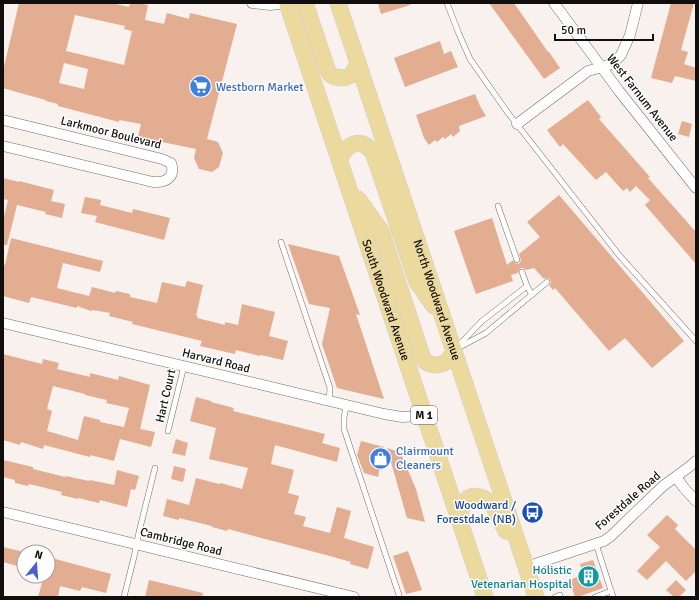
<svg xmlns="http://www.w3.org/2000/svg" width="699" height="600" viewBox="0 0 699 600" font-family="Signika,sans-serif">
<rect width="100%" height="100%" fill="#f8f1ed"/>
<g fill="#e2ad91" fill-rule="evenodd">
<path d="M19 3H112L129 7 130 3H138L148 5 145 20 164 24 167 13 189 19 190 13 237 24 207 139 218 142 223 153 219 167 212 172 199 169 194 158 196 149 138 137 141 124 119 120V122L58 106V104L46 101V100L20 93 3 88V67H4ZM75 15 125 26 124 29 132 31 124 65 66 51ZM64 63 88 69 84 89 59 83Z"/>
<path d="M378 3H410V5L381 14Z"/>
<path d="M489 3H514L548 52H549L560 68 544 79Z"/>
<path d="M671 3H694L681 50 688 52 684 64 696 68V81L675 76 672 83 651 78Z"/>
<path d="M440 41 444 54 451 51 458 67 405 87 394 58Z"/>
<path d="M475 94 480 106 486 116 459 126 460 131 453 137 451 134 445 139 443 137 437 142 435 140 429 145 424 138 416 115Z"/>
<path d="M588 100 601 117 599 119 650 177 648 178 696 232V264L645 205 650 200 636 186 630 192 627 188 623 191 606 172 596 180 563 144 560 147 547 130Z"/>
<path d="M682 121 692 124 689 137 678 134Z"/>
<path d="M3 178 19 182V181L54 190 51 201 65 204 62 218 45 214 46 212 17 205 7 245H3V220L8 200 3 199Z"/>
<path d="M559 195 684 341 652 368 625 338 609 351 555 288 553 290 549 285 551 283 550 279 547 278 544 279 534 268 526 270 523 268H520L519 270 518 273 511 275 513 281 476 294 454 231 492 218 507 265 513 260 515 263 519 264 521 260 519 254 540 237 527 222Z"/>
<path d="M85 197 101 200 100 205 132 213 133 209 170 218 164 240 95 222 97 216 81 213Z"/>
<path d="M11 238 103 261 100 272 63 263 57 288 89 296 92 287 115 293 116 291 130 294V297L157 303 162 282 185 287 187 281 203 285 196 316H198L197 318 225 325V322L238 325 242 304 275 312 269 336 288 341 283 360 261 355 260 356 236 350 235 354 200 346 202 341 132 324 133 322 109 316 110 313 93 310 91 311 77 306V308L31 297 29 303 3 296V264L5 265Z"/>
<path d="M288 244 339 256 360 315 356 314 384 399 337 388 322 344 330 308 309 304Z"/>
<path d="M3 354 42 364 43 359 59 363 57 369 90 377V373L118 380 119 376 150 385 140 429 155 432 151 447 120 439 114 461 90 455V457L44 445 43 449 21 442 20 445 3 440ZM53 386 85 394V395L107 400 106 403 129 408 124 427 100 422V420L84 416 78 440 47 431 52 411 47 409Z"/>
<path d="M196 397 211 401V402L234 408 233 411 325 434 322 443 340 448 337 462 275 445 271 464 294 470 288 493 299 496 294 514 306 517 303 526 330 533 337 507 351 511 344 538 374 547 368 569 350 564 351 562 330 556 228 529 227 531 212 527V526L179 518V520L163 516 167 499 189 505 196 478 219 484 220 483 242 489 248 468 209 459 216 428 190 421Z"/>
<path d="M176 439 188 443 185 456 172 453Z"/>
<path d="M361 441 384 447 378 477 364 473 357 455Z"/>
<path d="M387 448 400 452 416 489 425 522 407 518Z"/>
<path d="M3 460 33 467V469L65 477 66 476 89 481 90 480 114 485 117 470 139 476 135 490 131 489 127 507 100 500 99 503 78 498V499L61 495 62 492 29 484 28 486 15 483V480L3 477Z"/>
<path d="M174 466 186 469 183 482 171 479Z"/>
<path d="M667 515 678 525 675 529 696 550V571L686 581 666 561 647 580 637 571 660 547 647 535Z"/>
<path d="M3 547 24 552V568L3 562Z"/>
<path d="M408 551 422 590 406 594 393 556Z"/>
<path d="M48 557 111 574 106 593 82 587 80 591 60 586 58 597H38L44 576H48Z"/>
<path d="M593 560 603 588 578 597H575L569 580 583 575 580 564Z"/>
<path d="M149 580 203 593 202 597H145Z"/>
<path d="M676 580 686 590 679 597H674L666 590Z"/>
</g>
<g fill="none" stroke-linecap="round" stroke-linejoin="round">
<defs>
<g id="lane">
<path d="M447 3 459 34 470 59 508 113 619 255 696 341"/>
<path d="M498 206 517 260"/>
<path d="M281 242 330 388 329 401"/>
<path d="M522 272 527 286 532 295"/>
<path d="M457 347 482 321 527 286"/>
<path d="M456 349 486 333 547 282"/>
<path d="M346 406 344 418V429L399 595V597"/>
<path d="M168 431 184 366"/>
<path d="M596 544 613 597"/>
<path d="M124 597 134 557 139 532 155 468"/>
<path d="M555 597 560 595V597"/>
<path d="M595 597 611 591"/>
</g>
<g id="street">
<path d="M252 3 270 5 287 3"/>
<path d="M554 3 619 91 696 188"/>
<path d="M3 120 162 159 171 163C176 177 166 183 153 182L3 146"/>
<path d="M517 124 588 71 609 65 614 62 621 55 630 35 638 3"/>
<path d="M3 323 384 414 402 417 424 416"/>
<path d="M676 477 684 488 696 501"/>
<path d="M3 512 354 597"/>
<path d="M526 567 604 541 611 536 663 486 689 467 696 461"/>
</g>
<g id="primary">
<path id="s1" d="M287 3 485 597"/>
<path d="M305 3 327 69C328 71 329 73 330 74 334 78 344 79 349 76 353 74 356 67 358 63"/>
<path id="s2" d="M338 3 536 597"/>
<path d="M339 159C348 143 360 137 373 152L417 282 434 306"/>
<path d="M358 199 381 231 421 353C422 356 424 360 426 362 428 364 432 364 435 365 445 365 450 360 454 351"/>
<path d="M459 518C461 513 461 508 464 503 472 490 488 498 494 508 499 515 502 524 506 531"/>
</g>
</defs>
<use href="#lane" stroke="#736d6a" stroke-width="6"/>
<use href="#street" stroke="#736d6a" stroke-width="11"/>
<use href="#primary" stroke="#cfcfcf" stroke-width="17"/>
<use href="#lane" stroke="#fff" stroke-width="5"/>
<use href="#street" stroke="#fff" stroke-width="10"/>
<use href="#primary" stroke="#ecd99e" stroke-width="16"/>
</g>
<defs>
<symbol id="supermarket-disc" viewBox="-11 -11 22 22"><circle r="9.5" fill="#3f7fe0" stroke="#fff"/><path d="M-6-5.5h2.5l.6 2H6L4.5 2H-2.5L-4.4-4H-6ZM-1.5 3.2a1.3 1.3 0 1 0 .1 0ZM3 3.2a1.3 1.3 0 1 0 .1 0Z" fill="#fff"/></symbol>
<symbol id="shop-disc" viewBox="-11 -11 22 22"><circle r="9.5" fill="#3f7fe0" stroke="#fff"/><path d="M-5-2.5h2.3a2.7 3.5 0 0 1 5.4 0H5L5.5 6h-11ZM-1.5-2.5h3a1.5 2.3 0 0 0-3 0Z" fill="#fff"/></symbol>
<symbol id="bus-disc" viewBox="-11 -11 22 22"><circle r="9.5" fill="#1a4fb4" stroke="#fff"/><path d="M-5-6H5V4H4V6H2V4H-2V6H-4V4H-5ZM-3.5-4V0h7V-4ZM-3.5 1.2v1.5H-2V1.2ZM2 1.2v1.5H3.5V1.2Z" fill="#fff"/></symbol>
<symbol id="building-disc" viewBox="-11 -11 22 22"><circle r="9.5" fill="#0f9aa8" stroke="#fff"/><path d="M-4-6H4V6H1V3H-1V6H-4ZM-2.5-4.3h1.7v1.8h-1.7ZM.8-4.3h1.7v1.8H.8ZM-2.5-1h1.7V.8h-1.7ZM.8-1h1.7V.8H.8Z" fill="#fff"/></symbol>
</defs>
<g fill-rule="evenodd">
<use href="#supermarket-disc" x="188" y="74" width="25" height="25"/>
<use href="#shop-disc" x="368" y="446" width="25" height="25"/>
<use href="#bus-disc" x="520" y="500" width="25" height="25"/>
<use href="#building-disc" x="576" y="564" width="25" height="25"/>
</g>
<g text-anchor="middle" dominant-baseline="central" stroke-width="3" stroke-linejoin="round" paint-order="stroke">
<rect fill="#fff" stroke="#585756" stroke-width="1" x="411" y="406" width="26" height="18" rx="3"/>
<g font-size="11" font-weight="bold" fill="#110f0e">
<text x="424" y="415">M 1</text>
</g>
<g font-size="12" fill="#366cbe" stroke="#fff" text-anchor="start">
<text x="216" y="87">Westborn Market</text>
<text x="396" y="451">Clairmount<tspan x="396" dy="14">Cleaners</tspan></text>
</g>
<g font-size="12" fill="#110f0e" stroke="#fff">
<text transform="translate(642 98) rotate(52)">West Farnum Avenue</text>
<text transform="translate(111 133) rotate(14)">Larkmoor Boulevard</text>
<text stroke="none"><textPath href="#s1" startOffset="313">South Woodward Avenue</textPath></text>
<text stroke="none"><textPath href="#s2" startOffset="313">North Woodward Avenue</textPath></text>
<text transform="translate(216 361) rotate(14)">Harvard Road</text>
<text transform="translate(166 396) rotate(-77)">Hart Court</text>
<text transform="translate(628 501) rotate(-41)">Forestdale Road</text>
<text transform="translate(181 542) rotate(14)">Cambridge Road</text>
</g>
<g font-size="12" fill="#164399" stroke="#fff" text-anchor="end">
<text x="516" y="505">Woodward /<tspan x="516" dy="14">Forestdale (NB)</tspan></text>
</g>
<g font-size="12" fill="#0d838f" stroke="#fff" text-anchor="end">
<text x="572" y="570">Holistic<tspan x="572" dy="14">Vetenarian Hospital</tspan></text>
</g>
</g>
<rect width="699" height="600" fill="none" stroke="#110f0e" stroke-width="8"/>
<g transform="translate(36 564) rotate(17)"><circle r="19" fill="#ffffff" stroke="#a09f9f"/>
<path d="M0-3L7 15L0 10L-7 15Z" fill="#4b5ed3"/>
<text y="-6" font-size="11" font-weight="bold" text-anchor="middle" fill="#110f0e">N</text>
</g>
<path d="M555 34v6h98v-6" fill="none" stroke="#110f0e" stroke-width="2"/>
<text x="561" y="34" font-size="12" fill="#110f0e" stroke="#ffffff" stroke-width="3" paint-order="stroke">50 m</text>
</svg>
